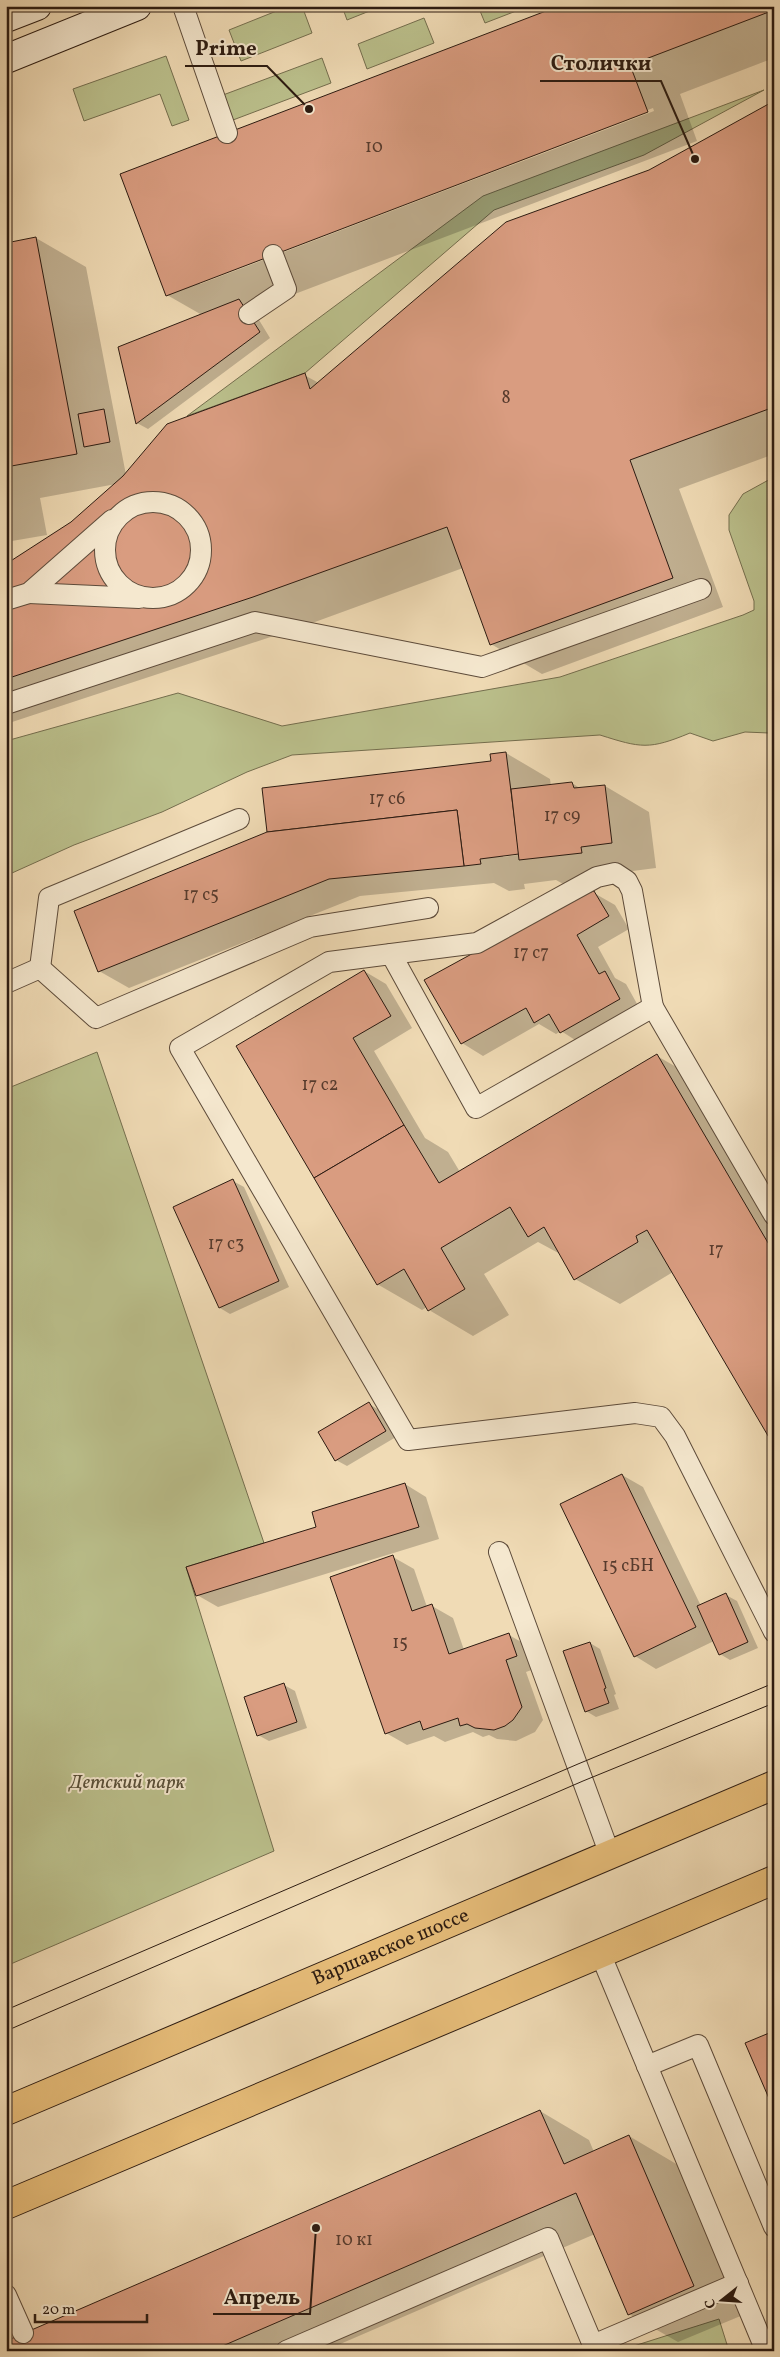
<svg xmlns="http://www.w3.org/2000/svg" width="780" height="2357" viewBox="0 0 780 2357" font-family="Vollkorn,serif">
<rect width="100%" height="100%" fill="#f0dbb5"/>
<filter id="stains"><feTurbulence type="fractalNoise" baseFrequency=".004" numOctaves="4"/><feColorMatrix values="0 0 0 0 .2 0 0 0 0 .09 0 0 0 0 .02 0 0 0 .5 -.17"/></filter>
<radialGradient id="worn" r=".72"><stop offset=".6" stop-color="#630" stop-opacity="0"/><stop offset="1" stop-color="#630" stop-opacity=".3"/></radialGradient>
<g fill="#bbc08c" stroke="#746e4e">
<path d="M289 6H302L312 33 241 61 229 30Z"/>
<path d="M342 6H382L347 20Z"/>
<path d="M478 6H529L485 23Z"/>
<path d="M424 18 434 43 367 69 358 44Z"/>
<path d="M166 56 189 120 172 126 160 94 84 121 73 89Z"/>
<path d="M322 58 331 83 233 120 223 95Z"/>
<path d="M764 90 644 155 494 210 305 373 187 416 483 196Z"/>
<path d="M774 477V737L769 733 745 732 713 741 690 733C649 750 641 748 600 735L292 755 247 772 162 812 74 845 12 873 6 878V741L178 693 282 726 560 677 743 615 754 610V601L729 530V515L743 494Z"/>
<path d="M97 1052 264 1543 186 1567 274 1851 6 1966V1624L11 1620 6 1586V1089Z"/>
<path d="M719 2319 729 2351H618Z"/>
</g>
<g fill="#0003" fill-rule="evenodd">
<path d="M562 6H774V58L680 94 697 141 253 310 270 338 148 429 137 423 120 348 202 315 167 295ZM653 108 654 111 200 284V281Z"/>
<path d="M774 103V454L679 489 723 607 542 674 491 644 463 568 304 626 6 724V566L72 523 116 484 40 498 47 535 6 542V244L36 238 86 267 126 475 304 375 319 383 649 172Z"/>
<path d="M506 753 550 779 551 786 572 783 581 789 605 786 649 812 656 868 625 872 565 885 556 880 524 884 525 889 509 891 494 883 360 896 129 988 99 971ZM525 852V854L503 857V854Z"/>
<path d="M594 893 615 905 629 929 598 947 615 978 626 984 641 1011 583 1045 561 1031 556 1034 539 1024 483 1056 462 1043Z"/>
<path d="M364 971 386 984 412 1028 374 1051 425 1138 448 1152 460 1172 657 1056 701 1081 774 1205V1444L673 1272 620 1304 575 1279 562 1255 538 1242 484 1274 509 1315 473 1336 429 1310 427 1307 422 1310 377 1284 315 1177Z"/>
<path d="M233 1181 244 1187 289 1287 230 1314 220 1308Z"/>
<path d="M369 1404 379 1410 396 1437 347 1466 336 1460Z"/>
<path d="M622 1475 643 1487 701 1606 726 1595 737 1601 758 1648 730 1660 720 1654 714 1641 656 1669 635 1656Z"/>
<path d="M405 1484 426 1497 439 1539 218 1607 197 1595 318 1527Z"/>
<path d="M393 1557 414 1569 427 1607 432 1606 453 1618 464 1650 509 1635 530 1647 537 1668 526 1672 543 1720 535 1732 516 1741 497 1739 489 1735 483 1737 473 1732 445 1742 434 1736 407 1745 386 1733Z"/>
<path d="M590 1643 600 1649 616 1694 614 1695 619 1709 596 1717 586 1711Z"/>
<path d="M284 1685 295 1691 307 1728 269 1741 258 1735Z"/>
<path d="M540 2111 589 2140 594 2152 629 2136 678 2165 743 2315 678 2342 629 2314 595 2234 324 2351H6Z"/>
</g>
<g fill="#d99c80" stroke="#2c1b11">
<path d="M559 6H774V10L630 65 648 112 166 296 120 174Z"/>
<path d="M774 101V407L630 460 673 578 490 645 447 527 253 597 6 679V564L71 522 123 476 167 424 305 373 310 389 506 222 649 170Z"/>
<path d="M36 237 77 454 6 467V243Z"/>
<path d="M239 299 260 332 136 424 118 347Z"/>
<path d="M104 409 110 442 84 447 78 414Z"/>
<path d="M506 752 519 854 480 859 481 864 464 866 457 810 267 832 262 788 491 761 490 754Z"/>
<path d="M572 782 574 788 605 785 612 843 581 847 582 853 519 860 511 789Z"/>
<path d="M457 810 464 866 329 879 98 972 74 911 267 832Z"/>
<path d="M594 891 609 916 577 935 599 974 605 971 620 999 560 1033 549 1014 534 1023 526 1008 461 1044 424 980 576 897Z"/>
<path d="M364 970 391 1016 353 1038 404 1125 314 1178 236 1046Z"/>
<path d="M657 1054 774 1253V1446L647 1230 636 1236 638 1242 574 1280 544 1227 528 1237 510 1207 441 1248 465 1289 428 1311 404 1269 377 1285 314 1178 404 1125 439 1183Z"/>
<path d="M233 1179 279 1281 219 1308 173 1207Z"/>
<path d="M369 1402 386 1431 335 1461 318 1432Z"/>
<path d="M622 1474 696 1627 634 1657 560 1504Z"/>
<path d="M405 1483 419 1527 196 1596 186 1567 316 1527 312 1512Z"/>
<path d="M393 1555 412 1611 432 1604 449 1654 509 1633 517 1656 506 1660 522 1707 513 1720 505 1726 494 1730 475 1728 467 1724 460 1726 458 1718 423 1730 420 1721 385 1734 330 1577Z"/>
<path d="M726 1593 748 1642 719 1655 697 1606Z"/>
<path d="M590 1642 606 1688 604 1689 609 1703 585 1712 563 1651Z"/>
<path d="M284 1683 297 1722 257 1736 244 1697Z"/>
<path d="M774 2031V2110L745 2043Z"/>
<path d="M540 2110 564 2164 629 2135 694 2286 628 2315 576 2193 211 2351H6V2341Z"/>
</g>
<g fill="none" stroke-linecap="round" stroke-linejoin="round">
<defs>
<g id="lane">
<path d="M183 6 227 133"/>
<path d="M249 314 286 289 273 255"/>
<circle cx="153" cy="550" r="48"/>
<path d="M29 593 139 598"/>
<path d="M6 600 29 593 112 520"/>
<path d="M6 704 255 622 482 667 701 589"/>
<path d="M391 954 477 943 597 877 615 873 627 881 632 891 653 1007"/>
<path d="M40 968 49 898 239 819"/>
<path d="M6 983 40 968 96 1018 310 927 428 908"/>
<path d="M774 1215 653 1007 476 1108 391 954 329 962 180 1048 408 1440 635 1413 661 1417 675 1436 774 1632"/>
<path d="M499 1552 610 1855"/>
<path d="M600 1953 766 2351"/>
<path d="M647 2066 698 2045 774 2227"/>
<path d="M6 2295 23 2333"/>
<path d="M286 2351 548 2238 593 2345 738 2283"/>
</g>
<g id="secondary">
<path d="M6 18 37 6"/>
<path d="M6 59 137 6"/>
</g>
<g id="primary">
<path id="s1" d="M6 2111 774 1785"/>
<path d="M6 2205 774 1880"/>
</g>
</defs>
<use href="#lane" stroke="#5d4b3a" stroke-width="22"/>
<use href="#secondary" stroke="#2c1b11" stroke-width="30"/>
<use href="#primary" stroke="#2c1b11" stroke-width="30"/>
<use href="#lane" stroke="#f5e8cf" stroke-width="20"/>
<use href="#secondary" stroke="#f5e8cf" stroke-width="28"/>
<use href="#primary" stroke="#e8be7a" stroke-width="28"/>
<g stroke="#2c1b11" stroke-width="1">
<path d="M6 2010 578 1764 774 1683"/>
<path d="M6 2031 583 1781 774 1703"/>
</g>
</g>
<g text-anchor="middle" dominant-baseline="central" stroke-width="4" stroke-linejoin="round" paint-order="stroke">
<g font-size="18" fill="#573b2d">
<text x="374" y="147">10</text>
<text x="506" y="398">8</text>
<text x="387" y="799">17 с6</text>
<text x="562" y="816">17 с9</text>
<text x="201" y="895">17 с5</text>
<text x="531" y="953">17 с7</text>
<text x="320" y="1085">17 с2</text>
<text x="226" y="1244">17 с3</text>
<text x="716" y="1250">17</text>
<text x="628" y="1566">15 cБН</text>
<text x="400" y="1643">15</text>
<text x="354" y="2240">10 к1</text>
</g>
<g font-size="20" font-style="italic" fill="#574d36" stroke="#f5e8cf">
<text x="127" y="1783">Детский парк</text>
</g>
<g font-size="20" fill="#2c1b11" stroke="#f5e8cf">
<text stroke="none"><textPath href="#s1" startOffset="418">Варшавское шоссе</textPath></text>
</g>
</g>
<path fill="none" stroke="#2c1b11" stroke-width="2" d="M309 109L267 66H185M695 159L661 81H540M316 2228L310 2314H213"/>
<g fill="#2c1b11" stroke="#f5e8cf" stroke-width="2">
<circle cx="309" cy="109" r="5"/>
<circle cx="695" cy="159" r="5"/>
<circle cx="316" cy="2228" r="5"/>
</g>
<g font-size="21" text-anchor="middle" font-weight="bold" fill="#2c1b11" stroke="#f5e8cf" stroke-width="4" stroke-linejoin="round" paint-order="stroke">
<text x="226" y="55">Prime</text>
<text x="601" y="70">Столички</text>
<text x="262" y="2304">Апрель</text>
</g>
<rect width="780" height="2357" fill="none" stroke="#f0dbb5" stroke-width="25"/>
<rect x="8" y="8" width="765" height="2342" fill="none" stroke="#2c1b11" stroke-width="2.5"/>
<rect x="12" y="12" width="755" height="2332" fill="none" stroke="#2c1b11"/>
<g transform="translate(722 2300) rotate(253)" stroke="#f5e8cf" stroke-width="4" paint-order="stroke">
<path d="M0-4L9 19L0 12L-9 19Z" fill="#2c1b11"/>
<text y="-8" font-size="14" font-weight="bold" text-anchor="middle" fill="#2c1b11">С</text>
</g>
<path d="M35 2314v8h112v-8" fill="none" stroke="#2c1b11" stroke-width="2.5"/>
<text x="42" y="2314" font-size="15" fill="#2c1b11" stroke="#f5e8cf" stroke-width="4" paint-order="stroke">20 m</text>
<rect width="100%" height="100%" filter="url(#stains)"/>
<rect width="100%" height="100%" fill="url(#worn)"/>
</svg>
